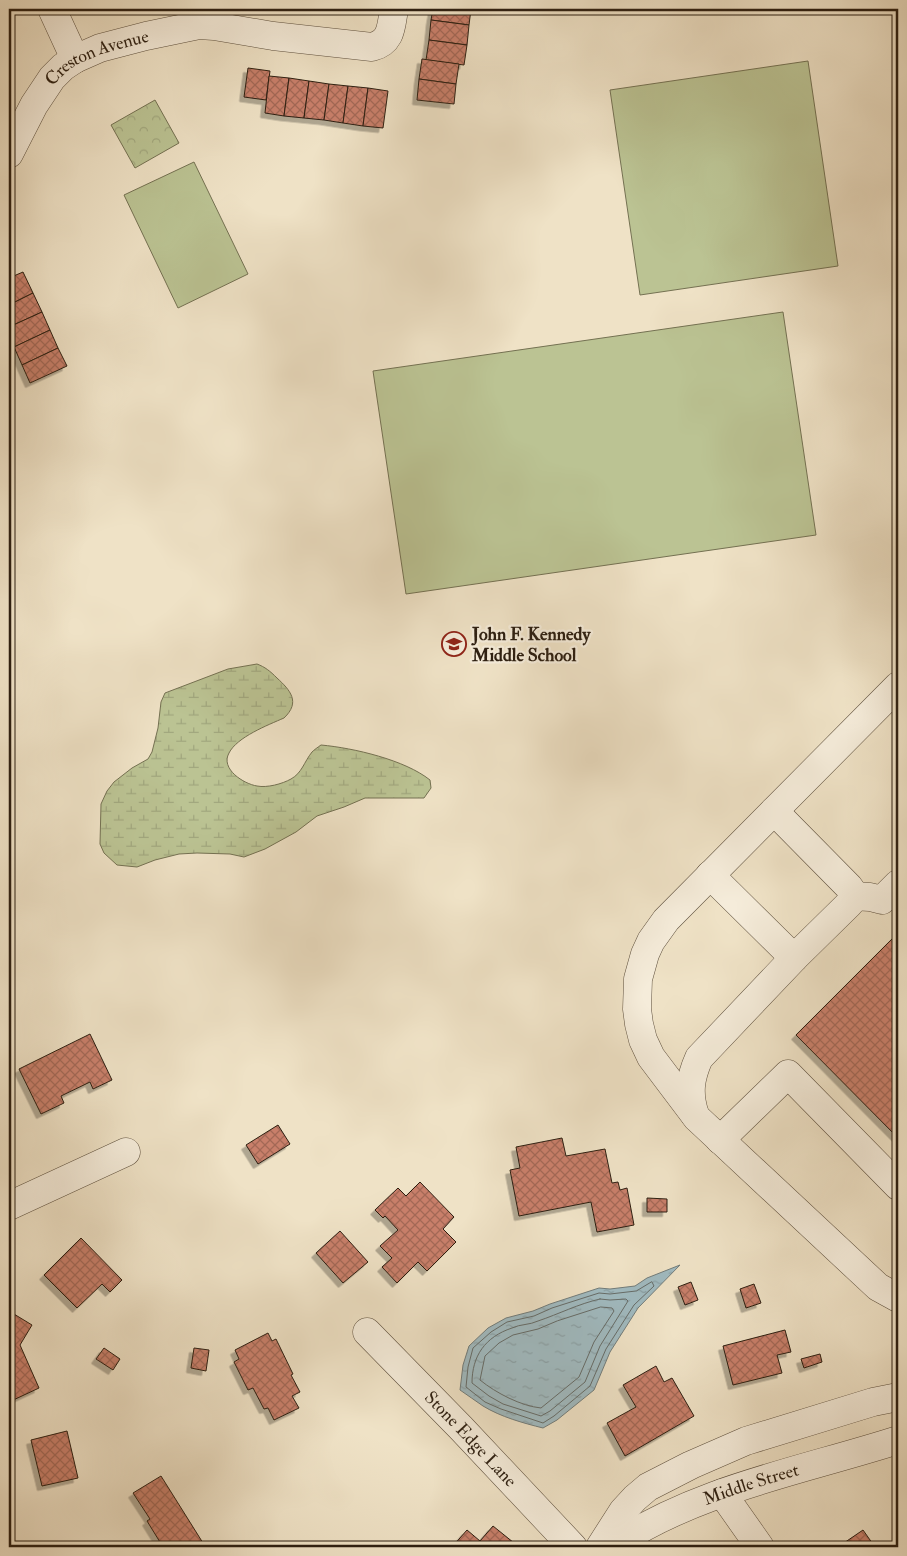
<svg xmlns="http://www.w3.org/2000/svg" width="907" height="1556" viewBox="0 0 907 1556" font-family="'IM FELL Double Pica',serif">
<defs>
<pattern id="wetland-marsh" width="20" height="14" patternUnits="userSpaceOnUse" patternTransform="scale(1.25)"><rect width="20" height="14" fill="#bbc393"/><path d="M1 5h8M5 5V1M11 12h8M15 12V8" fill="none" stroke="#a1a77e"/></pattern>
<pattern id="park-crowns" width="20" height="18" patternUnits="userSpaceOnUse" patternTransform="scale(1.25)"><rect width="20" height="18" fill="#bbc393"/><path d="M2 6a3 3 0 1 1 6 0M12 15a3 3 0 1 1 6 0" fill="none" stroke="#a1a77e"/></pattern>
<pattern id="water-ripples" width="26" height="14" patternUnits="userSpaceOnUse" patternTransform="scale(1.25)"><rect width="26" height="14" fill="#a0bac0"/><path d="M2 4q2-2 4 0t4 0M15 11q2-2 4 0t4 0" fill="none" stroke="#8a9fa4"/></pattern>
<pattern id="building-cross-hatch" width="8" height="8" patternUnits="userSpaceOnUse" patternTransform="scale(1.25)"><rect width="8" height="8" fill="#c87f6a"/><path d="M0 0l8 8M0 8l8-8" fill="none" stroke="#a36756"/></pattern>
<filter id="shadow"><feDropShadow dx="-4.5" dy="4.5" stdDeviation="0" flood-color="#0004"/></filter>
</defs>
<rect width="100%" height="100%" fill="#efe2c6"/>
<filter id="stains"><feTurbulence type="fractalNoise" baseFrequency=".004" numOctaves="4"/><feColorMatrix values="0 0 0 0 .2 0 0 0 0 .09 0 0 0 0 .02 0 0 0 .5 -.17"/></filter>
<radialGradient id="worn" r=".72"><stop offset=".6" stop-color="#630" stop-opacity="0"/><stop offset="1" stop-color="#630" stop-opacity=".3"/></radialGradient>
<g fill="#bbc393" stroke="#747152">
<path d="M808 61 838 266 640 295 610 90Z"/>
<path d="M194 162 248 274 178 308 124 195Z"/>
<path d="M783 312 816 535 406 594 373 371Z"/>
</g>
<path fill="url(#wetland-marsh)" stroke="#747152" d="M257 664C265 667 270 671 277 678 290 690 301 702 284 718 268 725 237 737 229 753 220 769 244 784 257 786 267 788 282 784 291 779 302 773 304 762 312 752 314 750 318 747 321 745 354 748 405 760 430 780L431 788 424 798H365L344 807 317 816 296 832 265 849 244 857 230 854 197 853 179 854 155 860 137 867 117 865 104 853 100 844 101 804 107 791 114 782 132 768 148 759 152 752 158 728 161 702 165 693 228 669Z"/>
<path fill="url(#park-crowns)" stroke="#747152" d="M155 100 179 143 135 168 111 125Z"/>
<path fill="url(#water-ripples)" stroke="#727c7a" d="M680 1265 638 1308 610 1352 594 1390 557 1420 543 1428C523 1423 501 1417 483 1406 475 1401 468 1395 460 1390L463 1365 469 1346 488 1328 506 1318 533 1311 550 1304 599 1288 610 1289 635 1286 647 1278Z"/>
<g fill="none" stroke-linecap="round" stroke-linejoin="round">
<g stroke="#666c68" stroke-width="1">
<path d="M652 1282 654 1286 634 1305 606 1349 590 1386 554 1416 543 1423 501 1409 485 1402 466 1387 468 1367 473 1348 491 1332 507 1322 534 1316 552 1308 599 1293 610 1294 636 1291Z"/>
<path d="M600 1299 610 1300 626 1299 628 1301 600 1346 585 1382 550 1411 541 1416 503 1404 489 1396 472 1383C472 1356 485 1337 512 1328 520 1324 530 1325 538 1321 559 1314 578 1304 600 1299Z"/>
<path d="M601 1307 612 1308 614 1311 594 1342 579 1377 541 1408C521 1406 496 1393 480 1380L485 1356 499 1343 513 1335 538 1329 557 1321Z"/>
</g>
</g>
<g fill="url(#building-cross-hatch)" stroke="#2d1f11" filter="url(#shadow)">
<path d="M433 9H471L469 25 431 20Z"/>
<path d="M431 20 469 25 467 45 429 40Z"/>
<path d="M429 40 467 45 464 65 426 60Z"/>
<path d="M422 59 459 64 456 84 419 79Z"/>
<path d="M248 68 270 71 266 100 244 97Z"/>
<path d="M269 76 289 78 284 116 265 113Z"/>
<path d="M289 78 309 81 304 118 284 116Z"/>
<path d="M419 79 456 84 454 104 417 100Z"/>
<path d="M309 81 329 84 324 120 304 118Z"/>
<path d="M329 84 348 86 343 123 324 120Z"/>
<path d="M348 86 368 88 363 126 343 123Z"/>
<path d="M368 88 388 91 383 128 363 126Z"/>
<path d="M23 272 33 293 9 305V278Z"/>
<path d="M33 293 42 312 9 327V305Z"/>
<path d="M42 312 50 330 14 347 9 335V327Z"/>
<path d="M50 330 58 348 22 365 14 347Z"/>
<path d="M58 348 67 366 30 383 22 365Z"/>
<path d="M898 933V1138L796 1035Z"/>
<path d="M90 1034 112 1080 93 1089 90 1082 61 1096 64 1103 41 1114 19 1069Z"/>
<path d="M278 1125 290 1144 258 1164 246 1145Z"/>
<path d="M562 1138 566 1156 605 1149 612 1183 618 1182 620 1190 627 1188 634 1225 597 1232 591 1202 519 1216 510 1170 520 1168 516 1147Z"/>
<path d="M420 1182 454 1217 443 1229 456 1242 427 1271 418 1262 397 1283 382 1267 392 1258 380 1246 398 1230 385 1216 383 1218 375 1210 398 1188 406 1196Z"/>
<path d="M647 1198 667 1199V1212H647Z"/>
<path d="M340 1231 368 1262 343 1283 316 1253Z"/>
<path d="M81 1238 122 1280 110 1292 102 1284 77 1308 44 1275Z"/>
<path d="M691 1282 698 1300 685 1305 678 1287Z"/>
<path d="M754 1284 761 1303 746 1308 740 1289Z"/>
<path d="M9 1311 32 1325 20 1345 39 1388 9 1402Z"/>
<path d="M785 1330 791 1352 777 1355 782 1373 733 1385 723 1346Z"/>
<path d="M268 1333 272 1341 276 1339 293 1374 291 1375 300 1392 292 1396 299 1408 274 1420 268 1408 264 1409 253 1388 248 1390 234 1362 239 1359 235 1350Z"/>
<path d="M104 1348 120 1359 113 1370 96 1359Z"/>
<path d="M194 1348 209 1350 206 1371 191 1368Z"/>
<path d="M820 1354 822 1362 804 1368 801 1359Z"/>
<path d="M656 1366 664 1382 672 1378 694 1416 625 1456 607 1423 636 1407 623 1385Z"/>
<path d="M67 1431 78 1478 42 1486 31 1440Z"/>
<path d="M161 1476 203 1543 195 1547H163L147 1521 150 1519 133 1493Z"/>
<path d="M493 1526 519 1547H452L467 1530 480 1541Z"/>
<path d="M863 1530 875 1547H838Z"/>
</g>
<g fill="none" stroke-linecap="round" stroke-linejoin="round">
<defs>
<g id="minor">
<path d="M52 9 75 59"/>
<path id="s1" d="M9 154 34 105 52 78 63 67 75 59 100 48 146 36 199 25 214 26 273 36 372 47C392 42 391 26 394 9"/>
<path d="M898 686 666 920 651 941 645 954 638 979 637 1009 639 1024 643 1040 651 1057 697 1118 878 1287 898 1298"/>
<path d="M710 875 794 958"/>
<path d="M853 896 870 897 882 900 898 884"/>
<path d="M695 1115C688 1094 690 1078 699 1058L794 958 849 904C854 899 854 893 849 887L774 811"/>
<path d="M720 1140 788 1074 898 1186"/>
<path d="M9 1206 126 1152"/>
<path id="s2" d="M367 1332 461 1428 573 1547"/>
<path d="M722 1493 760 1547"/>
<path d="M600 1547 623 1511 635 1498 648 1487 691 1465 746 1441 873 1402 898 1397"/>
<path id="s3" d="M611 1547C697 1489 801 1471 898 1440"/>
</g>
</defs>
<use href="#minor" stroke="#5e503e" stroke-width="29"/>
<use href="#minor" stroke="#f5ecda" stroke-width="28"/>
</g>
<defs>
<symbol id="school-ring" viewBox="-11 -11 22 22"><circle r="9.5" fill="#f5ecda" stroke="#8f2418" stroke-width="1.5"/><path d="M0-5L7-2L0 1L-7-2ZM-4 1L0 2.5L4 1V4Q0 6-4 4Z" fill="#8f2418"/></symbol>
</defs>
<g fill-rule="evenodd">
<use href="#school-ring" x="440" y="630" width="28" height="28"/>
</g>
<g text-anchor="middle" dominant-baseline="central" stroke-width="4.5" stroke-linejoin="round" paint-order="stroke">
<g font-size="18" fill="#2d1f11" stroke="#f5ecda">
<text stroke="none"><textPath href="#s1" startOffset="138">Creston Avenue</textPath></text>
<text stroke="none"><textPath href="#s2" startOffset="149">Stone Edge Lane</textPath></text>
<text stroke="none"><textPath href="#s3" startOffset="154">Middle Street</textPath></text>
</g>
<g font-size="18" font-weight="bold" fill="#2d1f11" stroke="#f5ecda" text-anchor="start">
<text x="472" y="634">John F. Kennedy<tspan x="472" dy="21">Middle School</tspan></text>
</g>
</g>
<rect width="907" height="1556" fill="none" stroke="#efe2c6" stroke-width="30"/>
<rect x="10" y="10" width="887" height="1536" fill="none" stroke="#2d1f11" stroke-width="2.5"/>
<rect x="15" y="15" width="877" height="1526" fill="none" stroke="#2d1f11"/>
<rect width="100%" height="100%" filter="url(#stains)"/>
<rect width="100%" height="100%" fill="url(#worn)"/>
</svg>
